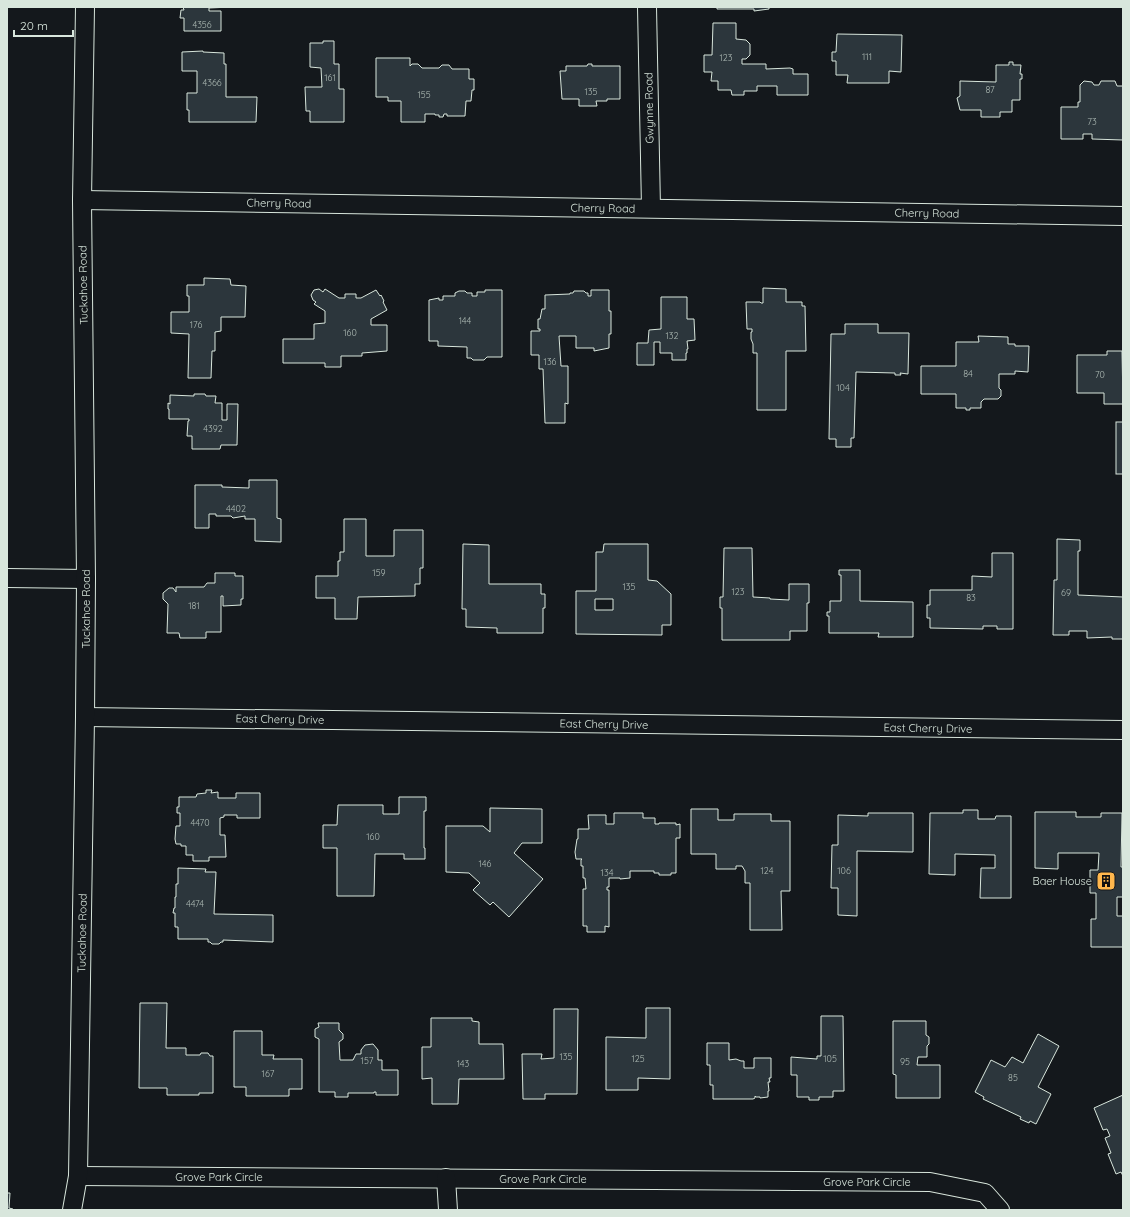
<svg xmlns="http://www.w3.org/2000/svg" width="1130" height="1217" viewBox="0 0 1130 1217" font-family="Quicksand,sans-serif">
<rect width="100%" height="100%" fill="#14181c"/>
<g fill="#2c363c" stroke="#d8e6dc" fill-rule="evenodd">
<path d="M183 7H231L209 8V11H221V31H184V18H180L181 10H184Z"/>
<path d="M717 7H769V9L754 11V9H717Z"/>
<path d="M713 23H736V39L746 40 750 44V55L746 59H742V64H766V69L790 68 793 69V74H808V95H777V86H757V91H744V95H732L731 90H718V81H711L712 72H704V55H712Z"/>
<path d="M837 34 902 35 901 72 889 71V83H847L848 75H836V61H832V52H836Z"/>
<path d="M323 41H334V64H339V89H344V122H310V111H306L305 87H322L321 68 310 67V43H323Z"/>
<path d="M203 51V52L224 53V64H226V97H257L256 122H189V110H187V93H197V71H182V52Z"/>
<path d="M376 58H410V66L412 64H418L422 68H439L442 65H449L452 69H469V79H474V90H472L471 101H466L465 116H447V114H444L443 117H439V115H435V114H425V122H401V101H388V97H376Z"/>
<path d="M1009 62H1013V65H1021L1020 74H1022V79H1020V100H1012V112H1000V117H981V110H960L957 98 960 96V81L996 82V65H1009Z"/>
<path d="M588 64H592V66H620V99H607V101H596L597 106H579V99H562L560 71H566V66H587Z"/>
<path d="M1084 81 1092 82 1094 85H1099L1101 81H1115L1117 86H1123V140L1092 139V134H1083V139H1061V107H1078V102H1080V85Z"/>
<path d="M204 278 230 279 231 285 246 286 245 317H221V331L215 332V351H212L211 378H188L189 334 171 333V312H189V296H187V285H204Z"/>
<path d="M763 288 786 289V302H802V306H805L806 351H786V410H757V353H753V344L751 339V332H752V329H747L746 302H760L761 303H763Z"/>
<path d="M319 289 323 292 325 289 339 298H345V294H356V298H361L376 290 380 296 381 295 384 301 383 302 387 310 371 319V325H387V351L362 353V356H341V367H325V363H283V339H314V324L325 323V311L314 304 316 302 313 300 311 295 314 290Z"/>
<path d="M485 290H502V357H487L484 360H473L471 358H467V347L438 346V341H429V300L439 298V300H443V296H455V293L459 291H465L467 293H472V296H477V292H485Z"/>
<path d="M591 290H609V311H611V334H609V348L594 351V348H576V336H559L561 366H568V404L565 403V423H545L543 369H539V355H531V331H540V329H538V319H540L542 309H545V295L570 294V293H573L574 291H584L586 293H588V296H591Z"/>
<path d="M661 297H687V319H694L695 340 687 341 688 349H687V353H686V360H672V353H660V342H654V365H637V343H648L649 330 661 329Z"/>
<path d="M845 324H878V333H909L908 374 900 373 901 375H895V373L856 372 854 438H851V447H836V439H829L831 334H845Z"/>
<path d="M978 336 1008 337V344H1015V346H1029L1028 372 1015 371V374H999V388L1001 390V396L998 399H984L981 402V408H970V410H966V408H956V394H921V366H956V342H979Z"/>
<path d="M1107 351H1122L1123 404H1104V393H1077V355H1107Z"/>
<path d="M194 394H205L206 396H216L215 403H222V420H227V404H238L237 445H221L220 449H192V436H187L188 421H189V419H169V409H168V403L170 404V395L194 396Z"/>
<rect x="1116" y="422" width="7" height="52"/>
<path d="M249 480H277V518L281 519V542L255 541V519H245V516L233 518 231 516H216V514H209V528H195V485H222V487L249 488Z"/>
<path d="M344 519H366V556H394V530H423V568H420V584H415V596L358 597 357 619H335V598H316V576H338V561H340V552H344Z"/>
<path d="M1057 539 1080 540V551H1078V595L1123 597V639H1112V637L1087 638V631H1069V635H1053L1054 580H1057Z"/>
<path d="M463 544 489 545V584H541V594H545V608H543V633H497V628L466 627V609H462Z"/>
<path d="M604 544H648V580L657 581 671 594V625H662V635L576 634V591H596V552H603ZM595 599H613V610H595Z"/>
<path d="M724 548H752L753 597 770 598V599L789 600V584H809V603H807V631H790V640H722V608H720V597H723Z"/>
<path d="M992 553H1013V629H997V626H983V629L930 628V618H927V605H930V590H972V576L992 577Z"/>
<path d="M839 570H860V601L913 602V637H878L879 633H829V616H827V612H830V601H841V575H839Z"/>
<path d="M215 573H235V576H243V599H241V605L223 606V596H221V632H206V638H180L179 633H167L168 604 163 599V593L169 588H173L176 592V587H204L207 583H215Z"/>
<path d="M206 790H212L211 793 218 792V798H236V793H260V818H237V815H224V817L220 818V835H225L226 857H209V861H193V855H186V846H181V844H176L175 839 176 826H180V813H177V807H179V797H196L197 794 206 793Z"/>
<path d="M399 797H426V811H424V848H425V859H404V854H375L374 896H337V848H323V825H337L338 805H383V814H399Z"/>
<path d="M490 808 542 809V843H522L514 853 543 879 509 917 493 902 490 905 473 890 480 883 469 873 446 872V826H483L490 832Z"/>
<path d="M691 809H718V820H734V814H771V821H790V891H781L782 930H750V883H745V871L742 866H736V869H716V854H691Z"/>
<path d="M963 810H978V819H995L996 816H1011V898H980L981 868H995V855L955 854V875L929 874 930 813H963Z"/>
<path d="M1035 812H1076V817H1101V813H1122L1121 867H1123V897H1117V916H1123V947H1091V919H1096V893H1090V870H1098L1099 853H1058V869L1035 868Z"/>
<path d="M614 813H643V818H655V824H659V823H676V825L680 824V838H676V873H671V875H659V873H654V871H630V878L620 879V878H609V887H607V890H609V927L605 926V932H587V926H583V889H586L585 878H583V866H581V860L582 859H576L575 852 577 839H578V829H589L588 815H606V824H614Z"/>
<path d="M868 813H913V852L857 851V916L838 915V888H831L832 845H838V815L868 816Z"/>
<path d="M178 868 206 869 205 872H216L214 914 273 915V942L223 940V942H221L219 944H212L210 942H208V939H178V927H175V913H173L174 908H175V897H176V884H178Z"/>
<path d="M140 1003H167L166 1048H186V1055H200L201 1053H208L210 1056H213V1093H199V1095H167V1088H139Z"/>
<path d="M646 1008H670V1079L638 1078V1090H606V1037L646 1038Z"/>
<path d="M554 1009H578L577 1094H545V1099H523L522 1054H542L541 1059 554 1058Z"/>
<path d="M821 1016H843L844 1091H833V1097H819V1100H809V1097H797V1075H791V1057L817 1059V1056H821Z"/>
<path d="M431 1018H472V1021L479 1022V1044H503L504 1079H459L458 1104H432V1078L422 1079V1047H431Z"/>
<path d="M893 1021H926V1035L929 1037V1044L927 1046V1057H918L917 1065H940V1098H896V1075L893 1074Z"/>
<path d="M318 1023H339V1030L343 1034V1039L339 1042 340 1060H353L356 1054H361V1050L365 1045 373 1044 378 1050V1060H382V1070H398V1095H376V1092H374V1093H348V1097H335V1092H319V1039L315 1037V1029L319 1027Z"/>
<path d="M234 1031H262V1055H274L273 1059H302V1089H289V1096H246V1087H234Z"/>
<path d="M1038 1034 1059 1046 1038 1087 1051 1094 1036 1124 1030 1121 1029 1123 1020 1119 1021 1117 983 1099 984 1097 975 1092 991 1060 1005 1067 1012 1057 1023 1063Z"/>
<path d="M707 1043H729V1060L736 1059 741 1061H744V1068H754V1058H771V1078H769L770 1082H768L769 1091H768V1097L760 1098V1097H756L755 1096V1098L753 1099H713V1085H710V1065H707Z"/>
<path d="M1123 1095V1176L1121 1172 1116 1174 1108 1154 1111 1153 1105 1138 1110 1136 1107 1129 1103 1130 1094 1108Z"/>
<path d="M7 1193H10L9 1208 13 1209V1210H7Z"/>
</g>
<g fill="none" stroke-linecap="round" stroke-linejoin="round">
<defs>
<g id="street">
<path d="M647 7 651 208"/>
<path d="M82 200 1123 216"/>
<path d="M7 578 86 579"/>
<path d="M85 717 1123 730"/>
<path d="M78 1176 930 1182 985 1193 1000 1210"/>
<path d="M446 1178 448 1210"/>
<path d="M72 1210 78 1176 85 717 86 579 82 200 85 7"/>
</g>
</defs>
<use href="#street" stroke="#d8e6dc" stroke-width="20"/>
<use href="#street" stroke="#14181c" stroke-width="18"/>
</g>
<defs>
<symbol id="building-square" viewBox="-11 -11 22 22"><rect x="-9" y="-9" width="18" height="18" rx="4" fill="#ffb74d" stroke="#14181c"/><path d="M-4-6H4V6H1V3H-1V6H-4ZM-2.5-4.3h1.7v1.8h-1.7ZM.8-4.3h1.7v1.8H.8ZM-2.5-1h1.7V.8h-1.7ZM.8-1h1.7V.8H.8Z" fill="#111"/></symbol>
</defs>
<g fill-rule="evenodd">
<use href="#building-square" x="1095" y="870" width="22" height="22"/>
</g>
<g text-anchor="middle" dominant-baseline="central" stroke-width="3" stroke-linejoin="round" paint-order="stroke">
<g font-size="9" fill="#adbab4">
<text x="202" y="24">4356</text>
<text x="867" y="56">111</text>
<text x="726" y="57">123</text>
<text x="330" y="77">161</text>
<text x="212" y="82">4366</text>
<text x="990" y="89">87</text>
<text x="591" y="91">135</text>
<text x="424" y="94">155</text>
<text x="1092" y="121">73</text>
<text x="465" y="320">144</text>
<text x="196" y="324">176</text>
<text x="350" y="332">160</text>
<text x="672" y="335">132</text>
<text x="550" y="361">136</text>
<text x="968" y="373">84</text>
<text x="1100" y="374">70</text>
<text x="843" y="387">104</text>
<text x="213" y="428">4392</text>
<text x="236" y="508">4402</text>
<text x="379" y="572">159</text>
<text x="629" y="586">135</text>
<text x="738" y="591">123</text>
<text x="1066" y="592">69</text>
<text x="971" y="597">83</text>
<text x="194" y="605">181</text>
<text x="200" y="822">4470</text>
<text x="373" y="836">160</text>
<text x="485" y="863">146</text>
<text x="767" y="870">124</text>
<text x="844" y="870">106</text>
<text x="607" y="872">134</text>
<text x="195" y="903">4474</text>
<text x="566" y="1056">135</text>
<text x="638" y="1058">125</text>
<text x="830" y="1058">105</text>
<text x="367" y="1060">157</text>
<text x="905" y="1061">95</text>
<text x="463" y="1063">143</text>
<text x="268" y="1073">167</text>
<text x="1013" y="1077">85</text>
</g>
<g font-size="11" fill="#d8e6dc" stroke="#14181c">
<text transform="translate(649 108) rotate(-91)">Gwynne Road</text>
<text transform="translate(279 203) rotate(1)">Cherry Road</text>
<text transform="translate(603 208) rotate(1)">Cherry Road</text>
<text transform="translate(927 213) rotate(1)">Cherry Road</text>
<text transform="translate(83 285) rotate(-91)">Tuckahoe Road</text>
<text transform="translate(86 609) rotate(-90)">Tuckahoe Road</text>
<text transform="translate(280 719) rotate(1)">East Cherry Drive</text>
<text transform="translate(604 724) rotate(1)">East Cherry Drive</text>
<text transform="translate(928 728) rotate(1)">East Cherry Drive</text>
<text transform="translate(82 933) rotate(-89)">Tuckahoe Road</text>
<text x="219" y="1177">Grove Park Circle</text>
<text x="543" y="1179">Grove Park Circle</text>
<text x="867" y="1182">Grove Park Circle</text>
</g>
<g font-size="11" fill="#d8e6dc" stroke="#14181c" text-anchor="end">
<text x="1092" y="881">Baer House</text>
</g>
</g>
<rect width="1130" height="1217" fill="none" stroke="#d8e6dc" stroke-width="16"/>
<path d="M14 30v6h59v-6" fill="none" stroke="#d8e6dc" stroke-width="2"/>
<text x="20" y="30" font-size="12" fill="#d8e6dc" stroke="#14181c" stroke-width="3" paint-order="stroke">20 m</text>
</svg>
